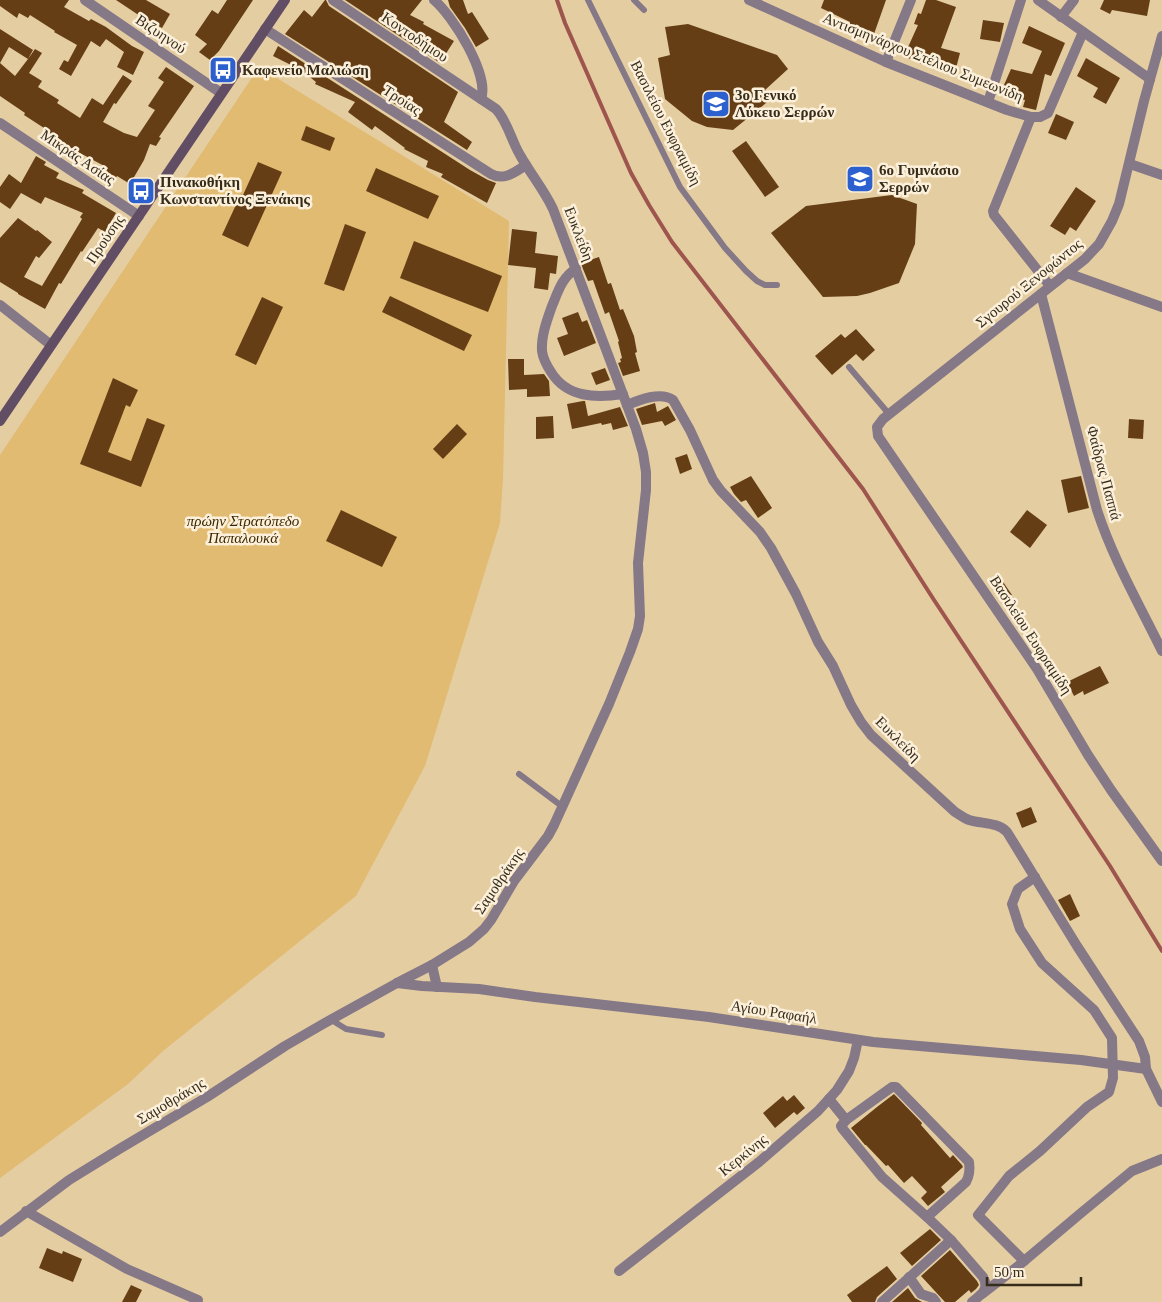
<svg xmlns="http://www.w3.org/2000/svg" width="1162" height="1302" viewBox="0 0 1162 1302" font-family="Georgia,serif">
<rect width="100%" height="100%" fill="#e5cda2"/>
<path fill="#e1bb72" d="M259 67 509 221 503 479 500 523 425 766 356 896 163 1051 128 1084 0 1178V455Z"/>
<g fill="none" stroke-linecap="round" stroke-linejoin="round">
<path stroke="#9d554d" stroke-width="4" d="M557 0 565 23 631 173 649 205 672 242 863 489 934 600 1110 866 1162 951"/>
</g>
<g fill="#653e16" fill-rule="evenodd">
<path d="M0 0H69L64 7 89 21 91 19 106 27 132 46 144 52 133 75 117 67 124 52 106 39 100 47 91 41 71 76 59 69 64 60 68 62 77 45 54 32 55 31 30 15 28 18 19 13 17 18 0 6Z"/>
<path d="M116 0H146L170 14 162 28 137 14Z"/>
<path d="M227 0H253L219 51 210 60 199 52 207 44 195 35 212 10 218 14Z"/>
<path d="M325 0H326L329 6 458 92 444 122 472 142 467 150 285 34 304 10 312 17Z"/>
<path d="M345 0H422L410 15 424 22 423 24 454 41 440 63Z"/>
<path d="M448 0H463L468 14 472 12 489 39 476 47 465 28 450 7Z"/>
<path d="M824 0H886L874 34 849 26 850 22 821 8Z"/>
<path d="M926 0H936L956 7 941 48 960 53 955 72 921 64 904 56 918 25 914 24 918 13 921 14Z"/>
<path d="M1104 0H1150L1147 16 1112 10 1110 14 1100 9Z"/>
<path d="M983 20 1004 23 1000 42 980 39Z"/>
<path d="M688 24 777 55 788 69 765 90 771 99 733 130 707 127 692 121 665 99 658 58 670 55 665 27Z"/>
<path d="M1029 26 1065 43 1051 76 1045 74 1036 110 1023 107 1025 100 1000 94 1011 69 1032 74 1042 51 1022 43Z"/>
<path d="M0 29 33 50 28 59 35 49 42 53 29 73 42 81 38 87 59 100 57 103 80 118 92 98 103 105 123 75 132 81 116 104 114 103 103 122 124 133 137 137 155 110 148 106 164 82 158 78 166 67 194 86 159 137 161 138 156 146 150 144 144 160 130 184 117 176 115 179 105 173 108 168 65 145 66 144 43 130 44 128 24 115 25 113 0 96ZM9 47 28 59 15 76 0 63Z"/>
<path d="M278 46 470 170 488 180 496 183 487 203 441 177 443 174 426 167 428 161 404 149 405 148 375 126 372 130 348 112 355 102 315 84 316 82 301 70 273 56Z"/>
<path d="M1086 58 1120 78 1106 104 1093 97 1098 88 1077 76Z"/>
<path d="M1056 114 1074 122 1066 140 1048 133Z"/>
<path d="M306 126 335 138 330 151 301 140Z"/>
<path d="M746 141 779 187 765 197 732 151Z"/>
<path d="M36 156 46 162 44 165 59 173 56 178 84 190 82 193 116 213 105 232 98 228 82 252 81 251 61 284 59 283 45 309 18 294V293L0 282V238L18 218 36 231 37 230 52 242 39 258 36 256 24 277 42 286 82 219 80 217 83 213 45 197 41 204 21 193 10 209 0 202V187L9 174 21 183Z"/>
<path d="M258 162 282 172 248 247 222 235 241 194 243 195Z"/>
<path d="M376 168 439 196 428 219 366 191Z"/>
<path d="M1076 187 1096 201 1076 231 1070 227 1065 235 1050 226Z"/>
<path d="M892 195 917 204 915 244 899 283 870 293 857 296 823 297 771 233 806 206Z"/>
<path d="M345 224 366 232 344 291 324 284Z"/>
<path d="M512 229 537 232 535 253 558 256 556 274 550 273 548 290 534 288 536 268 508 265Z"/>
<path d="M414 241 502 276 488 312 400 278Z"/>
<path d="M599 257 608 284 611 283 620 310 623 309 634 336 637 352 635 353 640 371 623 376 618 363 621 362 620 359 622 358 618 342 619 341 609 312 605 314 593 280 588 281 583 269 581 263Z"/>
<path d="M390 296 472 335 464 351 382 312Z"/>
<path d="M262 297 283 307 256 365 235 355Z"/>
<path d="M578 312 582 322 587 320 596 343 564 356 557 338 568 334 562 318Z"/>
<path d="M856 329 875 350 863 361 856 354 832 375 815 356 841 334 845 338Z"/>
<path d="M508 359H524V375L544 374 549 381 550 396 527 397V389L509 390Z"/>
<path d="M605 368 610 380 596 385 591 373Z"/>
<path d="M113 378 138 390 130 407 126 405 108 452 131 461 147 418 165 425 141 487 80 464Z"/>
<path d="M583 401H585L588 416 620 407 628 426 613 430 611 423 602 425 601 423 572 429 567 404Z"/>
<path d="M655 403 657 412 668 406 676 420 665 426 662 421 642 425 636 409Z"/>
<path d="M553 416 554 438 536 439V417Z"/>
<path d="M1129 419 1144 420 1143 439 1128 438Z"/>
<path d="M457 424 467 434 443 459 433 449Z"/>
<path d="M687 454 692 469 680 474 675 458Z"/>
<path d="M751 476 772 508 758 518 746 500 741 502 734 494 730 487Z"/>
<path d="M1081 476 1089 508 1068 513 1061 480Z"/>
<path d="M341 510 397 537 382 567 326 541Z"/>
<path d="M1027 510 1047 525 1030 548 1010 532Z"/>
<path d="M999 576 1012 595 1004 600 991 582Z"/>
<path d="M1100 666 1109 683 1084 695 1083 691 1074 696 1067 682Z"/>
<path d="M1031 807 1037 822 1022 828 1016 813Z"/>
<path d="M1070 894 1080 916 1070 921 1058 900Z"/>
<path d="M894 1094 922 1123 921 1125 950 1158 953 1155 962 1165 963 1167 941 1187 945 1192 928 1206 921 1198 927 1192 912 1176 904 1183 888 1165 886 1166 866 1145H865L851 1128 877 1107Z"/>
<path d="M794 1095 805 1108 797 1115 794 1112 775 1128 763 1113 783 1096 787 1101Z"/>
<path d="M930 1229 941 1240 912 1266 900 1253Z"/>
<path d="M47 1248 62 1254 63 1251 82 1259 73 1282 39 1268Z"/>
<path d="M950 1250 977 1281 979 1285 976 1289 971 1293 969 1290 955 1302H945L921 1276Z"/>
<path d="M887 1266 897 1279 877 1297 875 1302H852L847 1295Z"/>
<path d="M131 1285 142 1290 136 1302H122Z"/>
<path d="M908 1288 915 1298 922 1302H892Z"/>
</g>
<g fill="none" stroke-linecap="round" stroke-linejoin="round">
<g stroke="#857887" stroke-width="6">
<path d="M588 0 680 187 725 248 746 271 757 281 765 285H777"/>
<path d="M634 0 644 10"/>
<path d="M849 367 889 414"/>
<path d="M519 774 563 807"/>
<path d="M330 1019 346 1029 382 1035"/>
</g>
<g stroke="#857887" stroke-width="10">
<path d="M85 0 221 93"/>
<path d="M434 0C453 16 490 75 481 99"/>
<path d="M749 0 886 62 1007 110 1031 117H1040L1048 113 1083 32"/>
<path d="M1038 0 1150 79"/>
<path d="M1061 17 1074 0"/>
<path d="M265 29 491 174C504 181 515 172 526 165"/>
<path d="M1162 36 1144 101 1119 204 1112 221 1103 237 1099 244 1085 259 883 419 877 427 878 436 1037 669 1088 755 1111 790 1162 861"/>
<path d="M886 62 911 0"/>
<path d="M988 102 1021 0"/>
<path d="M1031 117 993 211 994 215 1050 286"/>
<path d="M0 123 139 216"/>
<path d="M1130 164 1162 175"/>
<path d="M576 269C562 277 558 292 552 306 547 320 541 336 542 351 543 359 547 366 551 372 567 398 596 398 623 394"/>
<path d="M1067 273 1162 307"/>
<path d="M1041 294 1097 510C1113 559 1139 604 1162 651"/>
<path d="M0 305 51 345"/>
<path d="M627 405C639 400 661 391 673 400L690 430 713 480 721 491 760 532 771 548 796 594 818 642 833 666 851 705 861 722 871 735 955 812C960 815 964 818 969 820 982 824 998 822 1007 832L1077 946 1139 1041 1145 1057 1146 1069 1162 1102"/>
<path d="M432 965 437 987"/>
<path d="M397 983 422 986 479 989 535 997 709 1017 873 1042 1081 1060 1146 1069"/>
<path d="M829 1099 846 1120 841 1126 842 1128 882 1177 927 1217 951 1240 983 1277C990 1289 981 1295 972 1302"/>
<path d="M846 1120 892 1087H896L969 1162C970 1169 970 1175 966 1182L927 1217"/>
<path d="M26 1211 127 1269 198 1300"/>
<path d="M0 1232 69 1180 121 1148 207 1097 285 1046 323 1024 397 983 432 965 469 942 484 929 491 920 514 881 548 836 554 825 609 704 630 652 638 629 640 616 638 563 646 490V472L643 453 636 429 553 209C544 190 530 173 520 155 511 140 508 122 496 109L333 0"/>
<path d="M1024 1261 978 1215 1009 1176 1040 1151 1087 1107 1109 1092 1113 1078 1112 1038 1094 1010 1042 963 1020 929 1012 904 1018 889 1035 877"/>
<path d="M619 1271 759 1162 818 1111 837 1090 849 1071 854 1058 858 1040"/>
<path d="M909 1277 921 1294 933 1298 936 1302"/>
<path d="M982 1294 1017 1267 1081 1213 1132 1171 1162 1159"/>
<path d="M882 1302 951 1240"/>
</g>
<path stroke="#614e64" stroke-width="10" d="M0 421 285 0"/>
</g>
<defs>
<symbol id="bus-square" viewBox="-11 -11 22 22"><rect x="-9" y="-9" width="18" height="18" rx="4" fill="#2c60ce" stroke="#fcf0da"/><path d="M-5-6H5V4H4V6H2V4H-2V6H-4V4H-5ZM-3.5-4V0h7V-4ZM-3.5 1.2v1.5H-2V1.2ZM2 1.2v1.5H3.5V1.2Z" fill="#fff"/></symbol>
<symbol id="school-square" viewBox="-11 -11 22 22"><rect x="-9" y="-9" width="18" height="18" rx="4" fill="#2c60ce" stroke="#fcf0da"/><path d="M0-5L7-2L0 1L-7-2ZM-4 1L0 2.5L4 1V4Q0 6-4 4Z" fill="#fff"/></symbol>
</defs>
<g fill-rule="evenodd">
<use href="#bus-square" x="207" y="54" width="32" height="32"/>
<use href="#school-square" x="700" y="88" width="32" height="32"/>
<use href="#school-square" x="844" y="163" width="32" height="32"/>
<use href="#bus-square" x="125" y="175" width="32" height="32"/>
</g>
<g text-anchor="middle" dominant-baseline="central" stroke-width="5" stroke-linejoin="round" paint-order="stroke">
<g font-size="15" fill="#352c1b" stroke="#fcf0da">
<text transform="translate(161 34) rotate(34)">Βιζυηνού</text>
<text transform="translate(415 37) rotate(34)">Κοντοδήμου</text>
<text transform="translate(923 57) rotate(22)">Αντισμηνάρχου Στέλιου Συμεωνίδη</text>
<text transform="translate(402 100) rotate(33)">Τροίας</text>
<text transform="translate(666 123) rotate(63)">Βασιλείου Ευφραιμίδη</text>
<text transform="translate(78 157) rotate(34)">Μικράς Ασίας</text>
<text transform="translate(579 234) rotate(69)">Ευκλείδη</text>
<text transform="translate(105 239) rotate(-56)">Προύσης</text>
<text transform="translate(1029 283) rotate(-39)">Σγουρού Ξενοφώντος</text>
<text transform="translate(1104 473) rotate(75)">Φαίδρας Παππά</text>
<text transform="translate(1031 635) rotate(57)">Βασιλείου Ευφραιμίδη</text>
<text transform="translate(898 739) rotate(45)">Ευκλείδη</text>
<text transform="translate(499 881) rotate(-56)">Σαμοθράκης</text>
<text transform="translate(774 1012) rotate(9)">Αγίου Ραφαήλ</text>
<text transform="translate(171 1101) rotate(-31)">Σαμοθράκης</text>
<text transform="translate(743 1155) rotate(-39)">Κερκίνης</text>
</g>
<g font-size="15" font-weight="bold" fill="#352c1b" stroke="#fcf0da" text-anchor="start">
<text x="242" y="70">Καφενείο Μαλιώση</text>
<text x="735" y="95">3ο Γενικό<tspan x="735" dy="17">Λύκειο Σερρών</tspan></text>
<text x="879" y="170">6ο Γυμνάσιο<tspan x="879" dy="17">Σερρών</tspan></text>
<text x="160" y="182">Πινακοθήκη<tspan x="160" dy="17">Κωνσταντίνος Ξενάκης</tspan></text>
</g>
<g font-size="15" font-style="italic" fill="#3a2700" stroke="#fcf0da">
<text x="243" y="521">πρώην Στρατόπεδο<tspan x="243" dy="17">Παπαλουκά</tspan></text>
</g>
</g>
<path d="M987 1277v8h94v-8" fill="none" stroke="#352c1b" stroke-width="2.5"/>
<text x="994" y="1277" font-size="15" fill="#352c1b" stroke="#fcf0da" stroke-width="4" paint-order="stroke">50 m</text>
</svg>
